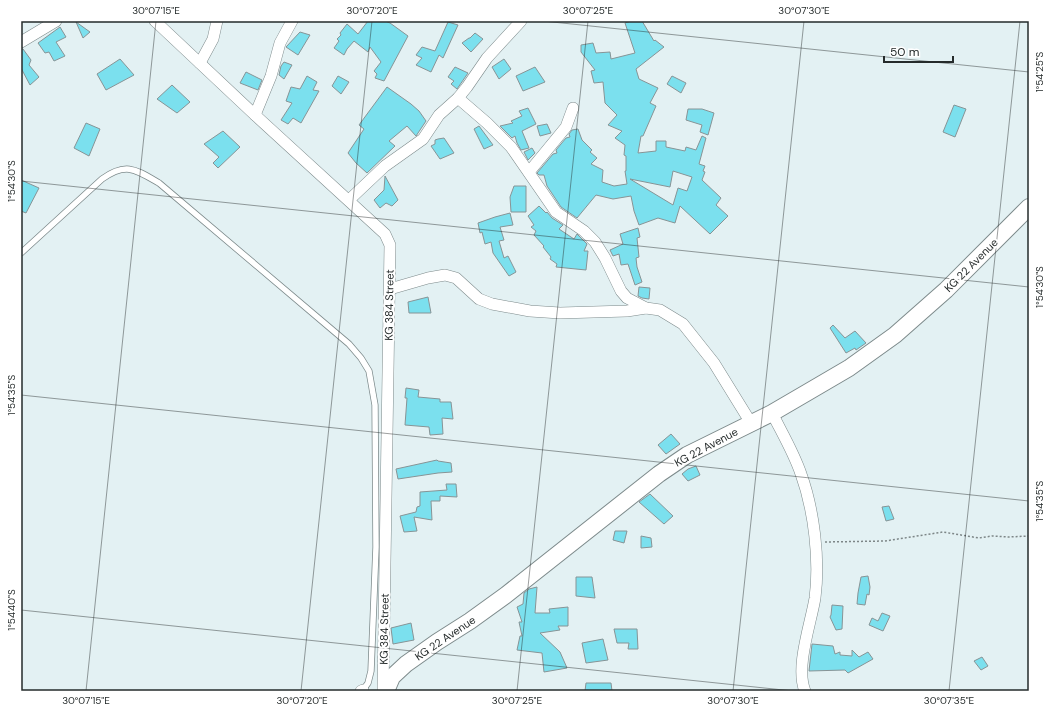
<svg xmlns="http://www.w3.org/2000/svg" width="1050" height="712" viewBox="0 0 1050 712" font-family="'DM Sans',sans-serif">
<rect width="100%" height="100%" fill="#e3f1f3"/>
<g fill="#7be0ee" stroke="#879496" fill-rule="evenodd">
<path d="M368 21H385L390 23 408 36 384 81 375 78 377 74 374 71 381 62 370 47 368 52 354 41 347 49 344 55 334 48 339 41 337 39 341 35 340 33 347 24 358 34Z"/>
<path d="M631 21H642L654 41 655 40 664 47 636 69 639 79 658 88 650 103 656 106 643 136H641L638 153 656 151V141H666V147L685 151 686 147 696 150 702 136 706 138 699 164 705 166 703 171 705 172 702 180 721 198 716 205 728 216 710 234 680 206 675 223 658 218 639 225 634 211 631 196 613 199 596 195 577 218 561 207 547 186 544 175H539L537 173 553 154 557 153 556 150 566 138 570 137 569 134 572 130 578 129 582 140 592 150 590 152 597 158 591 164 603 170 602 182 614 186 627 184 625 171H626V156L624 155 625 145 615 138 622 131 608 125 617 115 605 103 603 82 594 83 591 71 595 70 581 52V45L593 43 596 53 610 52 611 59 635 53 625 23ZM673 171 692 177 687 191 678 188 673 205 630 179 670 187Z"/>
<path d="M76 22 90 32 83 38Z"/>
<path d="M448 22 458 25 443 58 439 55 431 72 416 65 422 58 416 55 422 47 435 51Z"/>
<path d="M60 27 66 37 56 42 65 56 54 61 49 52 45 53 38 43Z"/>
<path d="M300 32 310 35 298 55 286 47Z"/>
<path d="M475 33 483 39 471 52 462 43 469 38H470Z"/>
<path d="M21 49H23L31 60 29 65 39 77 30 85 21 68Z"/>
<path d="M120 59 134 75 106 90 97 74Z"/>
<path d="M504 59 511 69 499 79 492 67Z"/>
<path d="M284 62 292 65 284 79 279 75 281 66Z"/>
<path d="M455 67 468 73 457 89 451 84 454 81 448 77Z"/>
<path d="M535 67 545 82 523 91 516 76Z"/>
<path d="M246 72 262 80 258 90 240 83Z"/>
<path d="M307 76 317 82 313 90 319 91 301 123 293 118 288 124 281 120 292 103 286 101 291 87 300 89Z"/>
<path d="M338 76 349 82 341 94 332 86Z"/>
<path d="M672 76 686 83 681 93 667 84Z"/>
<path d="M172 85 190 102 177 113 157 99Z"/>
<path d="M387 87 411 104 419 111 426 121 416 136 407 126 389 141 395 146 367 173 356 163 348 153 364 129 359 125Z"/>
<path d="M954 105 966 109 955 137 943 132Z"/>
<path d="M528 108 536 124 522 131 529 148 521 150 517 143 515 136 512 138 500 126 513 123 511 121 522 116 519 111Z"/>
<path d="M688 109H702L714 113 708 135 700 132 702 125 686 120Z"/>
<path d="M86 123 100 129 89 156 74 148Z"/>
<path d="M547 124 551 133 540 136 537 126Z"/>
<path d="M479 126 493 145 484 149 474 129Z"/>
<path d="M223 131 240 147 218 168 213 163 219 157 204 144Z"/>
<path d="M444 138 454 153 440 159 431 146 435 144V140L438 139Z"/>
<path d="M532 148 535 153 528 160 524 152Z"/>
<path d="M385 176 398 200 392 206 386 203 380 208 374 200 384 190Z"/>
<path d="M21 180 39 188 26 213 21 211Z"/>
<path d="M514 186H526V212H511L510 197Z"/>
<path d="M539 206 546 213 547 212 552 218 563 225 559 229 574 239 577 234 587 244 584 251H588L586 270 556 267 557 264 550 259 551 257 543 247 544 246 534 235 536 231 531 227 534 225 528 216Z"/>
<path d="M510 213 513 225 500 227 504 240 499 241 504 258 508 256 516 272 509 276 493 253 491 242 485 244 482 232 480 233 478 223 495 217Z"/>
<path d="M638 228 640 237 637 238 639 257 636 258 637 267 642 282 635 285 628 264 621 265 619 254 613 256 610 250 623 244 620 234Z"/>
<path d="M639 287 650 288 649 299 642 298 638 296Z"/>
<path d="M428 297 431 313H409L408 302Z"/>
<path d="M833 325 845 338 855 331 866 343 856 350 855 348 846 353 830 328Z"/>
<path d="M406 388 419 390 418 397 440 399V402H451L453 419 442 418 443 434 430 435 429 427 405 425 407 398H405Z"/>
<path d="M671 434 680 444 666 454 658 445Z"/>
<path d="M437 460 438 461 451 463 452 472 438 473 398 479 396 469Z"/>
<path d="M696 466 700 475 688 481 682 474 688 469Z"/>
<path d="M446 484H456L457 497 440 496V501H431L432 520 414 517 417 531 404 532 400 516 416 512 417 507 420 506V492L447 490Z"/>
<path d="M650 494 673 516 664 524 639 502Z"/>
<path d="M889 506 894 519 886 521 882 507Z"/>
<path d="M615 531H627L624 543 613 540Z"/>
<path d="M641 536 651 538 652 547 641 548Z"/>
<path d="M868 576 870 587 869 595 867 594 865 605 857 604 858 593 861 577Z"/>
<path d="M576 577H592L595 598 576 596Z"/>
<path d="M537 587 535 613H550L549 609 568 607V626H558L560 630 540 633 560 652 567 668 544 672 542 653 517 650 520 636H522L519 622H522L517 607 523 604 524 593 529 589Z"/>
<path d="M832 605 843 606 842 629 836 630 830 617 831 615Z"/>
<path d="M882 613 890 616 883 631 869 625 872 618 878 621Z"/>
<path d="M411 623 414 640 393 644 391 628Z"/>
<path d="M614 629H637L638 649H628L629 643H617Z"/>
<path d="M603 639 608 660 586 663 582 643Z"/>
<path d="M812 644 833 646 835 654 840 652V655L852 656V650L859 657 868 652 873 659 848 673 845 670 809 671Z"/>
<path d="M982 657 988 666 981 670 974 661Z"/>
<path d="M586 683H611L612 691H585Z"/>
</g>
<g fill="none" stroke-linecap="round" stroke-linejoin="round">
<defs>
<path id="lane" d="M21 253 102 179C126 162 135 169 159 183L349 344 361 358 369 371 375 405 376 547 371 671 368 683 363 690"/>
<g id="street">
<path d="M155 21 255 115 385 234 390 245 383 690"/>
<path d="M21 42 56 21"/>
<path d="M200 63 213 39 217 21"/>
<path d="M458 98 487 123 511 147 556 212 584 231 595 242 605 258 621 291 627 298 646 308 660 310 683 324 714 363 751 423"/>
<path d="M255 115 271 76 280 43 292 21"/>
<path d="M529 172 566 127 573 108"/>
<path d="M349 200 385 166 423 139 439 115 458 98 467 87 487 58 521 21"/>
<path d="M390 289 428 278 445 275 456 278 479 299 492 304 530 311 560 313 627 311 646 308"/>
<path d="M772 413C782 433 794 453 801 474 814 510 820 560 815 598 811 623 795 667 805 691"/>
<path d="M361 691 363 690"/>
</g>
<path id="secondary" d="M386 691 392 677 406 664 437 642 470 621 506 595 659 474 687 455 772 413 808 392 849 368 895 335 946 290 1029 207"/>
</defs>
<use href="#lane" stroke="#7d8a8b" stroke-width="7"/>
<use href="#street" stroke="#7d8a8b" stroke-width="12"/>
<use href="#secondary" stroke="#7d8a8b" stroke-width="18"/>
<path stroke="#7d8687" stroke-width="1.5" stroke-dasharray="2 2" stroke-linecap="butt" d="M825 542 885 541 943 532 979 538 992 536 1008 537 1029 536"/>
<use href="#lane" stroke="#fff" stroke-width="5.5"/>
<use href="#street" stroke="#fff" stroke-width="11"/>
<use href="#secondary" stroke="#fff" stroke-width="16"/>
</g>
<path fill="none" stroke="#252b2b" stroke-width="1" stroke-opacity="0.45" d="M543 21 1029 72M21 181 1029 287M21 395 1029 501M21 610 793 691M86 691 156 21M301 691 372 21M517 691 588 21M733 691 804 21M949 691 1020 21"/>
<g text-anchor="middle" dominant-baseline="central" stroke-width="4" stroke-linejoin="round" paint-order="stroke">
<g font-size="11" fill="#252b2b" stroke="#fff">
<text transform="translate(971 265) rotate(-45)">KG 22 Avenue</text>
<text transform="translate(389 305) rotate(-89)">KG 384 Street</text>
<text transform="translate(706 447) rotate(-28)">KG 22 Avenue</text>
<text transform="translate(384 629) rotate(-89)">KG 384 Street</text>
<text transform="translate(445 638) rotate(-34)">KG 22 Avenue</text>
</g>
</g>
<rect width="1050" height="712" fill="none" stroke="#ffffff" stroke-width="44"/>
<path d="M884 56v6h69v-6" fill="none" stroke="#252b2b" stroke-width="2"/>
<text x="890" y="56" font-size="12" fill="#252b2b" stroke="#ffffff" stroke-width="3" paint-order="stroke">50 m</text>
<rect x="22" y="22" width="1006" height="668" fill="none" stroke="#252b2b" stroke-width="1.5"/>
<g font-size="10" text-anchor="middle" fill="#252b2b">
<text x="156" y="14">30°07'15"E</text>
<text x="372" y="14">30°07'20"E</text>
<text x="588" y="14">30°07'25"E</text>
<text x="804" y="14">30°07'30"E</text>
<text transform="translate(1039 72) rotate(-90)" y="4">1°54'25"S</text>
<text transform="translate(11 181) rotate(-90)" y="4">1°54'30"S</text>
<text transform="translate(1039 287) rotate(-90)" y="4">1°54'30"S</text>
<text transform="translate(11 395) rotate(-90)" y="4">1°54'35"S</text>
<text transform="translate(1039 501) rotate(-90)" y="4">1°54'35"S</text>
<text transform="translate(11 610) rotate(-90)" y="4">1°54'40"S</text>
<text x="86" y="704">30°07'15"E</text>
<text x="302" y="704">30°07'20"E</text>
<text x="517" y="704">30°07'25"E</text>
<text x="733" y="704">30°07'30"E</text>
<text x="949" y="704">30°07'35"E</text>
</g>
</svg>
